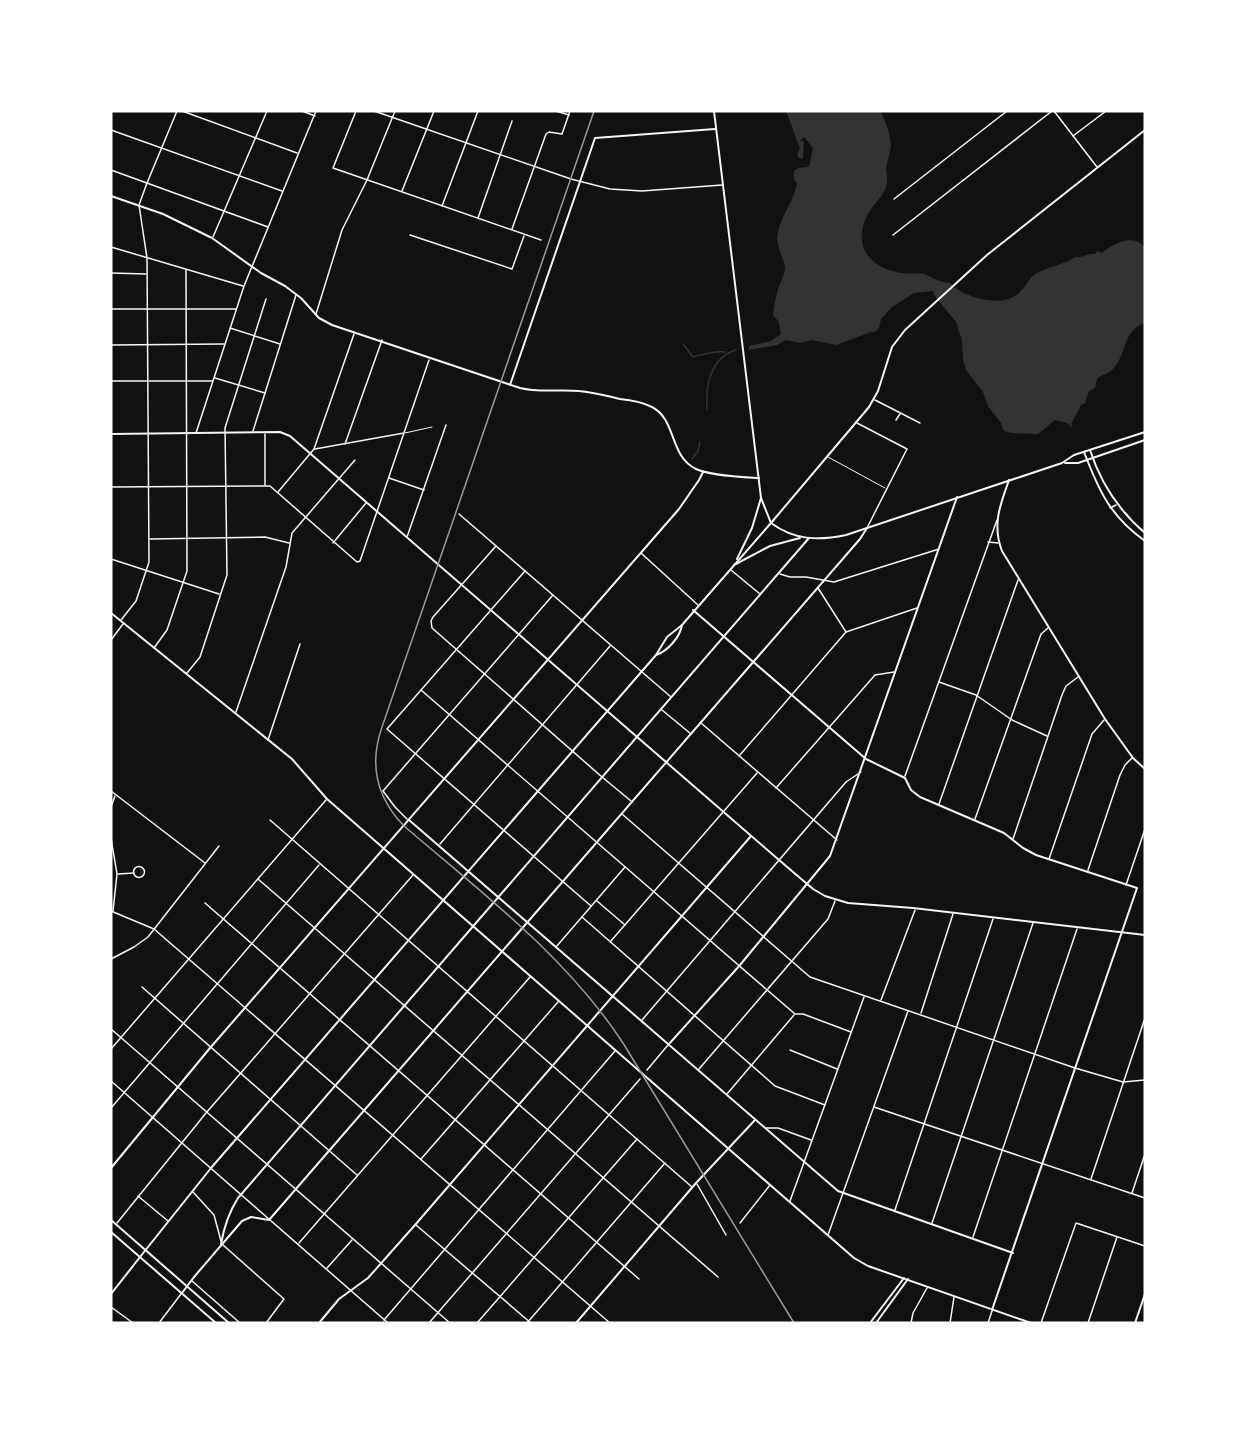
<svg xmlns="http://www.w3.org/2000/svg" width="1256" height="1434" viewBox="0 0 1256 1434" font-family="'Space Grotesk',sans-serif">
<rect width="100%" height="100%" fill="#111"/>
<path fill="#333" d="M785 111H881C885 122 891 135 891 146 890 154 887 161 886 169 886 173 888 178 887 183 884 198 871 205 866 218 853 248 871 268 901 273 909 274 916 273 924 274 933 277 940 283 950 283 963 297 997 307 1015 296 1025 290 1027 279 1037 273 1049 266 1064 265 1075 257 1083 258 1088 253 1095 254L1097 251 1102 253C1114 243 1134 233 1145 248V323C1123 329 1127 354 1113 369 1109 374 1102 374 1097 379L1095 388 1089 391 1085 403 1081 405 1071 424 1073 428 1067 423 1055 420 1038 434 1012 433 1004 431 1001 423 988 406 983 392 966 370 963 359 962 340 956 322 934 295 933 291 914 293 892 307 881 319 879 328 875 332H871L836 345 812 340 799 343 786 340 777 345 749 350V346L771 341 781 334 779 322 773 315C774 305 776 296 779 286 781 281 785 274 785 268 784 255 774 246 778 232 782 214 794 201 797 183L794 179V171L798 168 809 167 813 148 804 137 800 141 804 142 803 158 801 159 797 156 800 147C793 135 792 121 785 111Z"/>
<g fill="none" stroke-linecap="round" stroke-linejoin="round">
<g stroke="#333" stroke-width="1.5">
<path d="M683 344 693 357C703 355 714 350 725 352"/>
<path d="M707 409C705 386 711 357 736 350"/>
<path d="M692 459 698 451 700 442"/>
</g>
<g stroke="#f5f5f5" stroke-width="1">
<path d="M405 433 432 427"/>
<path d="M828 457 885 488"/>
</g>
<g stroke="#f5f5f5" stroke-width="1.5">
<path d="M182 111 297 153"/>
<path d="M302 111 315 116"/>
<path d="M356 111 333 168 541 240"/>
<path d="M374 111 571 179 610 189 642 191 722 185"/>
<path d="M556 111 569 115"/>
<path d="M1054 111 1097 167"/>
<path d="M111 130 282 191"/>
<path d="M1073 136 1106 111"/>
<path d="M111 170 268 227"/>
<path d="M402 191 434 111"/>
<path d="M894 199 1007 111"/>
<path d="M442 206 478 111"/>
<path d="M478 218 512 121"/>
<path d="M512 229 546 134 549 132 562 134 570 111"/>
<path d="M410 235 512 269 524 236"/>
<path d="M893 235 1052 111"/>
<path d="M213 237 267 111"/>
<path d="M111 247 243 286"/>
<path d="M111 273 146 274"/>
<path d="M111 309H236"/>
<path d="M316 314 342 230 367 180 395 111"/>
<path d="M230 328 280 344"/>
<path d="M111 345 224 344"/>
<path d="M215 378 265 393"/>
<path d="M111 381H212"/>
<path d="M875 400 920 423"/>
<path d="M896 420 900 414"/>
<path d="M857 423 907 449 867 528"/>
<path d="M253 431 296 295"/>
<path d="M196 433 244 286 316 111"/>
<path d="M265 434V485"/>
<path d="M345 444 382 340"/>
<path d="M315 449 404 433"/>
<path d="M389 478 424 490"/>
<path d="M111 487 270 486 357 562 360 561 429 360"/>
<path d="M278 492 314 449 354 334"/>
<path d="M1110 508 1116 505"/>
<path d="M459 514 671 697"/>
<path d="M407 537 446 425"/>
<path d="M150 539 265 537 289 543"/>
<path d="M988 542 998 543"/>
<path d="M333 543 366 503"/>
<path d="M496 546 433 617 431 621 432 628 602 777 631 801"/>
<path d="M641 553 698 605"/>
<path d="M111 559 219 594"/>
<path d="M731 570 760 594"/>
<path d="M525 571 387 729 591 906"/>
<path d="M780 574 790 577H806L834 582 939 549"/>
<path d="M818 588 846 632"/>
<path d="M121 620 136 601 149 562 147 258 139 205 147 183 177 111"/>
<path d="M111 640 123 624"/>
<path d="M154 648 167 630 187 571 186 270"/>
<path d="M187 673 200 657 227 575 225 428 266 299"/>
<path d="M939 682 976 695 1012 720 1047 736"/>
<path d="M421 690 795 1014H803L851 1032"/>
<path d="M662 710 691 734"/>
<path d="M236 712 286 567 292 533 355 460"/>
<path d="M701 723 837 840"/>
<path d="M268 740 300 644"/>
<path d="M739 756 846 632 917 608"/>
<path d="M905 776 997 520"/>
<path d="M776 788 875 675 894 672"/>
<path d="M111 791 205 863"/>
<path d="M939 804 1018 580"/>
<path d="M111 807 115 796"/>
<path d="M622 814 810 977 1075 1068 1123 1082 1145 1080"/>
<path d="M407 819 395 807 383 791 553 595"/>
<path d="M975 819 1041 634 1048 628"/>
<path d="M270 820 692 1187"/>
<path d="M111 838 117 874 113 911"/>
<path d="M1013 839 1062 695 1066 686 1078 677"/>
<path d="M440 844 610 646"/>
<path d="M1049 859 1092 734 1104 720"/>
<circle cx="139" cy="872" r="5.5"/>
<path d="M1088 870 1120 775 1125 765 1132 758"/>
<path d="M118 874 134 873"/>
<path d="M258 879 718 1277"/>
<path d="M1126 885 1145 829"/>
<path d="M597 901 625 925"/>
<path d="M205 903 639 1279"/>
<path d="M111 911 154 929 610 1323"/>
<path d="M582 917 775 1086 825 1105"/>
<path d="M610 942 757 773"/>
<path d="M556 947 625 867"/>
<path d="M111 959 134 947 148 937 219 846"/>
<path d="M142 987 357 1175"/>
<path d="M881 1000 915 910"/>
<path d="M921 1013 953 914"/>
<path d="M642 1020 846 782 861 772"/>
<path d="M111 1029 450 1323"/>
<path d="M111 1049 326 800"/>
<path d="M790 1050 837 1069"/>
<path d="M699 1069 828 919 835 901"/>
<path d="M647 1070 668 1045"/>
<path d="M111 1081 388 1323"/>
<path d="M727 1094 794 1015"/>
<path d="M874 1107 1145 1198"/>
<path d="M111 1108 319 865"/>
<path d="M766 1128H778L811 1140"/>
<path d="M421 1159 558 1002"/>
<path d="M1091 1179 1145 1018"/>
<path d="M697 1184 726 1235"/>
<path d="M193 1192 214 1215 221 1241"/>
<path d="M1132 1193 1145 1154"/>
<path d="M138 1196 168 1221"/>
<path d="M790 1201 864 997"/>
<path d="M895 1210 993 919"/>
<path d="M117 1223 206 1113 413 875"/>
<path d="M740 1223 770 1185"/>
<path d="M932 1223 1033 923"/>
<path d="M416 1225 531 1323"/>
<path d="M828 1235 908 1011"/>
<path d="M973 1237 1077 929"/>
<path d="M299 1243 530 977"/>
<path d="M223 1245 284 1299 266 1323"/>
<path d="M327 1268 352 1240"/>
<path d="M192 1281 240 1323"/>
<path d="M111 1307 133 1323"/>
<path d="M384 1320 615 1051"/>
<path d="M159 1323 181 1294"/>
<path d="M429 1323 640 1079"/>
<path d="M477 1323 637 1139"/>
<path d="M527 1323 665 1163"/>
<path d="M911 1323 913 1313 927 1288"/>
<path d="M950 1323 954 1297"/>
<path d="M988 1323 992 1311"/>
<path d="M1041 1323 1076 1223 1145 1246"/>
<path d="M1088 1323 1117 1237"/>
</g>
<g stroke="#f5f5f5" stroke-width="2">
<path d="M510 385 595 138 715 129"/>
<path d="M111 434 280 432 290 436 779 860 813 889 825 896 848 903 913 908 1145 935"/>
<path d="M1009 480C1000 505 992 525 1002 551L1105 719 1133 758 1145 769"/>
<path d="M771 523 869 407 878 391 892 347 905 330 987 255 1145 130"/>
<path d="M693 610 866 759 905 778 911 790 920 797 1004 833 1023 848 1036 855 1137 888 992 1310"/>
<path d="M409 820 838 1191 1013 1253"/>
<path d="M669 1044 740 965 830 856 957 497"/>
<path d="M111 1168 210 1048 679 509 699 480 703 472"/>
<path d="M111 1294 140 1257"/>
<path d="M319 1323 339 1299 368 1278 415 1225 751 836"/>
<path d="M576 1323 696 1183 755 1120"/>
<path d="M870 1323 904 1278"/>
<path d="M876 1323 908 1279"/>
<path d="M1135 1323 1145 1294"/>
</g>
<g stroke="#f5f5f5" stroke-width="2">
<path d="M111 196 163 214 212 238 261 273 285 286 301 298 319 318 332 325 520 388C540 393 559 389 579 391 593 392 607 396 620 399 631 400 642 402 652 407 677 420 669 456 696 469 711 476 742 477 759 478"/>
<path d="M1090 450C1101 484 1118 510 1145 533"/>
<path d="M1084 452C1099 491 1110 516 1145 541"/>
<path d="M737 559 752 528 761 498"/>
<path d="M111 613 292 759 327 799 854 1258 868 1266 1031 1323"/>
<path d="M656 655C668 651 680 637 682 625"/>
<path d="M221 1244C224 1227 229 1212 238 1198L809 538"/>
<path d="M140 1257 211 1168 656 655 667 637 682 625 771 523 761 498 714 111"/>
<path d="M182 1293 194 1277 242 1221 251 1217 269 1220 860 539 867 528"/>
</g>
<g stroke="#f5f5f5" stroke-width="2">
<path d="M1065 463H1078L1145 440"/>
<path d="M771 523C794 540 818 541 846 535L1062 463 1074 455 1145 432"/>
<path d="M734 565 770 546 800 538"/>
<path d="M111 1220 229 1323"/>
<path d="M111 1232 216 1323"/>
</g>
<path stroke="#9a9a9a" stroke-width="1.5" d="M594 111 381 730C369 767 377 798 404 826 482 893 566 956 623 1043L794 1323"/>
</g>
<rect width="1256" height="1434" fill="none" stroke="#ffffff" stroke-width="225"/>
</svg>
